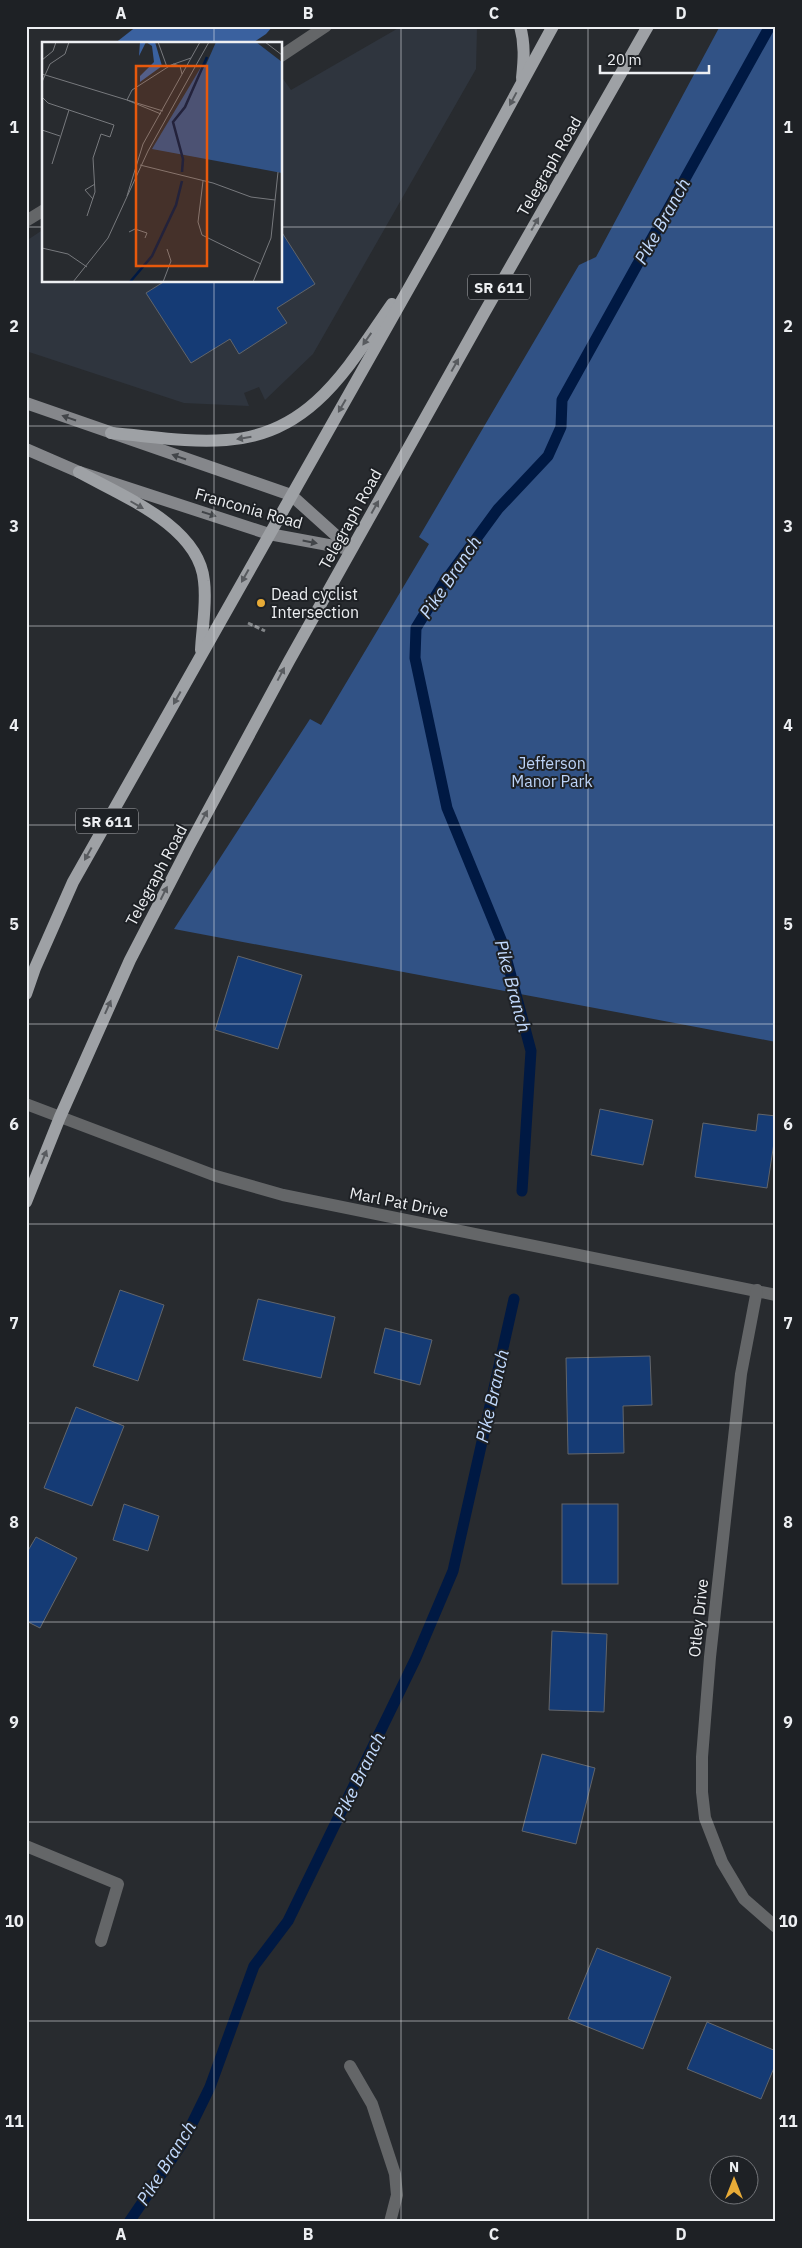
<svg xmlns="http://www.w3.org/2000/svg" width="802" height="2248" viewBox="0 0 802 2248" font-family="'IBM Plex Sans',sans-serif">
<rect width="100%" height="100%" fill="#282b2f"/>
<path fill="#2f353e" d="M402 26H474L477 28 476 69 313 354 265 400 259 387 244 393 249 406 184 403 26 351V241L44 229V281H281V76L291 90Z"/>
<path fill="#315285" d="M720 26H776V1042L174 929 310 719 321 725 429 544 419 537 579 265 596 257Z"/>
<path fill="#3a619f" d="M137 26H273L266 34 251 44H114Z"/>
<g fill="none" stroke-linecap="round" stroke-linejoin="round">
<g stroke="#001943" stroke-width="11">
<path d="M522 1191 531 1051 502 942 447 808 415 658 416 628 443 584 498 509 548 456 561 427 562 400 770 26"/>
<path d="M129 2222 182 2144 210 2087 254 1966 288 1921 416 1658 453 1571 514 1299"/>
</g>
</g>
<g fill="#153b75" stroke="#62656a">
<path d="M281 231 315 284 277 308 287 323 239 354 230 339 191 363 146 293 165 281H281Z"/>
<path d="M238 956 302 975 278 1049 215 1030Z"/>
<path d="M600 1109 653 1120 643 1165 591 1155Z"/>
<path d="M758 1114 776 1116V1130L767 1188 695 1177 703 1123 756 1131Z"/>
<path d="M120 1290 164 1305 138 1381 93 1366Z"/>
<path d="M258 1299 335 1317 321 1378 243 1360Z"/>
<path d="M385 1328 432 1340 420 1385 374 1373Z"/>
<path d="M650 1356 652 1405 623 1406 624 1453 568 1454 566 1358Z"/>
<path d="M76 1407 124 1426 92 1506 44 1488Z"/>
<path d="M124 1504 159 1516 148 1551 113 1540Z"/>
<rect x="562" y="1504" width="56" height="80"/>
<path d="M36 1537 77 1558 40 1628 26 1621V1554Z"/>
<path d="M552 1631 607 1634 604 1712 549 1710Z"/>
<path d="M542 1754 595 1768 576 1844 522 1831Z"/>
<path d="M597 1948 671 1977 643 2049 568 2019Z"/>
<path d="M707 2022 776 2051V2063L761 2099 687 2069Z"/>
</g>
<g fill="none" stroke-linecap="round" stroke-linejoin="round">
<path stroke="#828588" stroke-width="3" stroke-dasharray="5 2.5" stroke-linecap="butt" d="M248 623 265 631"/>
<g stroke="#646668" stroke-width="12">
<path d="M26 1846 118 1884 101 1941"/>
<path d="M350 2066 372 2104 395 2174 397 2195 390 2222"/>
</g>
<g stroke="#646668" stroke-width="12">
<path d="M281 56 326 26"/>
<path d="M26 221 44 210"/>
<path d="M26 1104 216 1176 283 1195 776 1295"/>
<path d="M757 1290 741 1374 710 1657 702 1757V1792L705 1818 722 1862 744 1899 776 1927"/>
</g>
<g stroke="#85878b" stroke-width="12">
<path d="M26 403 291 495 351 549"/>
<path d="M26 449 79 472 269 534 350 549"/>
</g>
<g stroke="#9ea1a5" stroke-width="12">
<path d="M520 26C525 44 524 60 522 78"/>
<path d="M111 433C149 436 188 443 226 440 311 435 348 367 392 304"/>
<path d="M79 472C122 496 199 526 204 581 207 604 202 628 201 650"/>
<path d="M26 994 35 968 73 882 435 242 553 26"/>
<path d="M26 1202 60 1117 130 960 189 846 289 661 483 315 648 26"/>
</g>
</g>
<defs><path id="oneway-solid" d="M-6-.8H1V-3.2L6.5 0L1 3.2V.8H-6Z" transform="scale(1.25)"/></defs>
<g fill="#585b5f">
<use href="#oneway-solid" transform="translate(513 99) rotate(118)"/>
<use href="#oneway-solid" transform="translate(535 224) rotate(-60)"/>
<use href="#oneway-solid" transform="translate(367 339) rotate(125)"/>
<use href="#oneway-solid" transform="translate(455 365) rotate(-61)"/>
<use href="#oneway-solid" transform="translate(342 406) rotate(120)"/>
<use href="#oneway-solid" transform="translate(244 438) rotate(171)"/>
<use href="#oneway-solid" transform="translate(137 505) rotate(30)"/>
<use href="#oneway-solid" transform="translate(375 507) rotate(-61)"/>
<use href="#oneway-solid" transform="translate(245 576) rotate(119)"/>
<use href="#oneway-solid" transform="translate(281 674) rotate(-62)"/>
<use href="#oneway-solid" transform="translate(177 698) rotate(119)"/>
<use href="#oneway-solid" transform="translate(204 817) rotate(-62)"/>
<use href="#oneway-solid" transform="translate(88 854) rotate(119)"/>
<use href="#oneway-solid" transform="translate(164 893) rotate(-63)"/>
<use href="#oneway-solid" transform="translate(108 1007) rotate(-66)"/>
<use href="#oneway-solid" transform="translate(44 1157) rotate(-68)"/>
</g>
<g fill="#424549">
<use href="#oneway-solid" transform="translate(69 418) rotate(-161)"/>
<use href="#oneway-solid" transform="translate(179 457) rotate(-161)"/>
<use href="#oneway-solid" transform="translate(209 514) rotate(18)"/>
<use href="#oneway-solid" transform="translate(310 542) rotate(11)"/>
</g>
<path fill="none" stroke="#edeff2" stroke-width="1" stroke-opacity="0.55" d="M214 26V44M401 26V2222M588 26V2222M26 227H44M281 227H776M214 281V2222M26 426H776M26 626H776M26 825H776M26 1024H776M26 1224H776M26 1423H776M26 1622H776M26 1822H776M26 2021H776"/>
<circle fill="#e8ab37" stroke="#1e2125" stroke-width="2" cx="261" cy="603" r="5"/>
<g text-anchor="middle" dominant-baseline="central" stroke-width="4" stroke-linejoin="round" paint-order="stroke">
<g fill="#1e2125" stroke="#afb1b4" stroke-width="1">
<rect x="468" y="274.5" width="62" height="25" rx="4"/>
<rect x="76" y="808.5" width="62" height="25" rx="4"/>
</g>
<g font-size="15" font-weight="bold" fill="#edeff2">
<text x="499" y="287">SR 611</text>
<text x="107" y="821">SR 611</text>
</g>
<g font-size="16" fill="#edeff2" stroke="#1e2125">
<text transform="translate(549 166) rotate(-60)">Telegraph Road</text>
<text transform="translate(249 508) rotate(16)">Franconia Road</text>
<text transform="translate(350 519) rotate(-61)">Telegraph Road</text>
<text transform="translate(156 875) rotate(-62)">Telegraph Road</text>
<text transform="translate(399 1202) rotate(11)">Marl Pat Drive</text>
<text transform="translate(698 1618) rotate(-84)">Otley Drive</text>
</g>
<g font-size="16" fill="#edeff2" stroke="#1e2125" text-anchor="start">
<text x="271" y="594">Dead cyclist<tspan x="271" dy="18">Intersection</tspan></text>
</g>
<g font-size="16" fill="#bcd3f7" stroke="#1e2125">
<text x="552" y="763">Jefferson<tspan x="552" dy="18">Manor Park</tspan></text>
</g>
<g font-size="18" font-style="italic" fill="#c2dafd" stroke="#1e2125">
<text transform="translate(662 221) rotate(-61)">Pike Branch</text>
<text transform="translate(450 577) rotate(-56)">Pike Branch</text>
<text transform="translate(513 986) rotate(75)">Pike Branch</text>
<text transform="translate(492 1396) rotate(-77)">Pike Branch</text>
<text transform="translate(359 1776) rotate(-64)">Pike Branch</text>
<text transform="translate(166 2163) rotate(-58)">Pike Branch</text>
</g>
</g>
<g transform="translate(42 42)">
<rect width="240" height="240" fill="#282b2f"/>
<path d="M174 0H214L240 20V131L110 107 159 25H163Z" fill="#315285"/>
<path d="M98 0H113L120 24 98 40V34L112 20 110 4 104 0 97 14Z" fill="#3a619f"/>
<path fill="none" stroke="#001943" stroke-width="2.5" d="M140 130 141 117 131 80 143 65 165 15M88 240 110 214 134 163 140 139"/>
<path fill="none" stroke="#77797d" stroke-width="1" d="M116 0 125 25M223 0 240 13M0 18 11 9 14 0M131 22 138 24 140 32M129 23 149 16M0 32 121 69M0 40 8 22 23 12 27 0M0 55 6 61 72 83 68 95 59 92 51 116 53 150 45 174M85 58 90 48 129 23M85 58 119 72M0 88 18 94M10 122 27 68M98 123 171 141 209 155 233 158M161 139 156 180 160 193 219 222M85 154 101 102 158 0M51 157 43 148 53 142M87 190 93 187 105 191 103 196M0 206 26 212 45 225M31 240 66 196 106 109 167 0M121 240 129 219 125 207M211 240 229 196 236 130"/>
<path fill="#e8590c" fill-opacity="0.15" stroke="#e8590c" stroke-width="2.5" d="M94 24H165V224H94Z"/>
<rect width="240" height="240" fill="none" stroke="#edeff2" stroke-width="2.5"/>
</g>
<rect width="802" height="2248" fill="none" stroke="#1e2125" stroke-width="55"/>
<g transform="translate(734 2180)"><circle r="24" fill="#1e2125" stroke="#717377"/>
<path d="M0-4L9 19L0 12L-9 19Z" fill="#e8ab37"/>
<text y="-8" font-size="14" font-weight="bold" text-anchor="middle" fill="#edeff2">N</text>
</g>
<path d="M600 65v8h109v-8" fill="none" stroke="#edeff2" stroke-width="2.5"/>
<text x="607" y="65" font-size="15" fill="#edeff2" stroke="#1e2125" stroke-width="4" paint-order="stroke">20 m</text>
<rect x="28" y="28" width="746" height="2192" fill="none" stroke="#edeff2" stroke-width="2"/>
<g font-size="16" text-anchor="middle" font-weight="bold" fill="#edeff2">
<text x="121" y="19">A</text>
<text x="308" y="19">B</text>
<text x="494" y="19">C</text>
<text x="681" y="19">D</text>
<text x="14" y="133">1</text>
<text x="788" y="133">1</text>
<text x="14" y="332">2</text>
<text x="788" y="332">2</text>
<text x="14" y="532">3</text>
<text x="788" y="532">3</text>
<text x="14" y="731">4</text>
<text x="788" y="731">4</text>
<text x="14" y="930">5</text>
<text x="788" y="930">5</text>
<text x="14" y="1130">6</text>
<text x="788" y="1130">6</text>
<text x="14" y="1329">7</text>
<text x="788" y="1329">7</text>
<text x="14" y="1528">8</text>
<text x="788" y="1528">8</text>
<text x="14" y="1728">9</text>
<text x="788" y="1728">9</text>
<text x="14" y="1927">10</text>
<text x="788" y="1927">10</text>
<text x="14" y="2127">11</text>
<text x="788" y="2127">11</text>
<text x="121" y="2240">A</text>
<text x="308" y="2240">B</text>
<text x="494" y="2240">C</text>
<text x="681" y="2240">D</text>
</g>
</svg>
